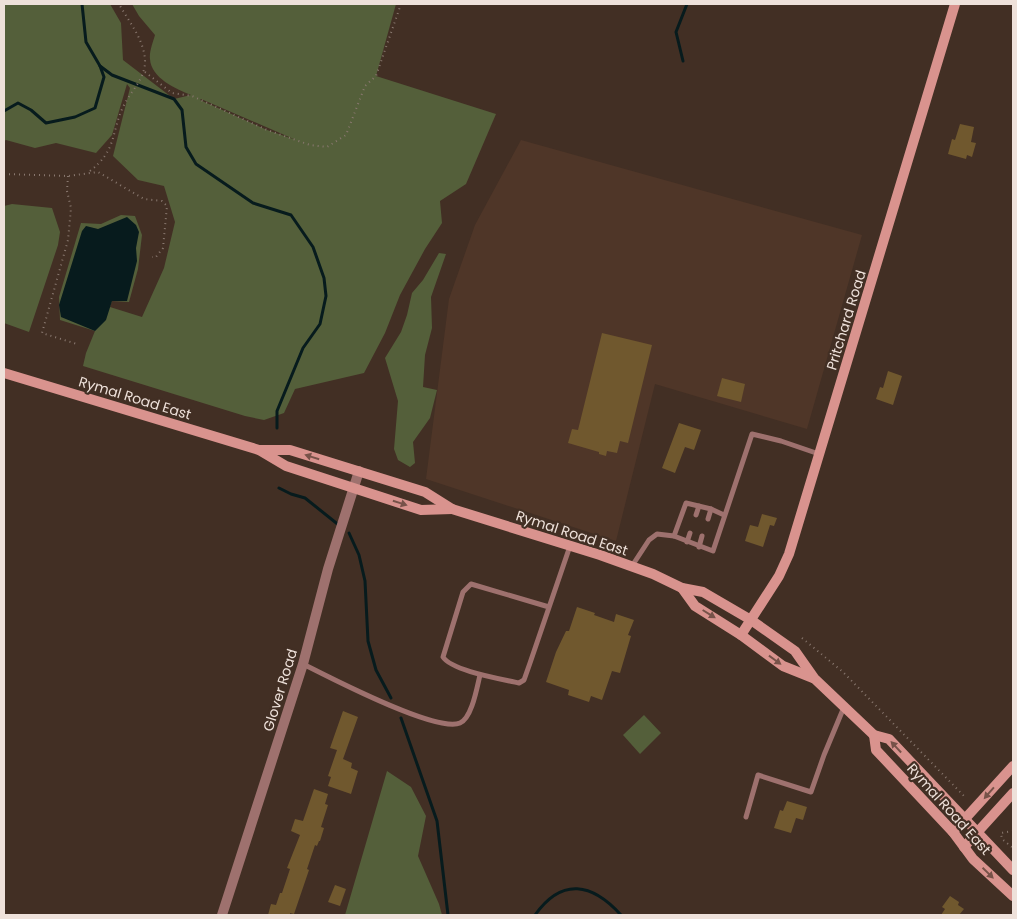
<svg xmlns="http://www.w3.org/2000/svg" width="1017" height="919" viewBox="0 0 1017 919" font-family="Poppins,sans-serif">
<rect width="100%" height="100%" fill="#422f24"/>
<path fill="#4f3628" d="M521 140 862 235 807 429 655 384 616 541 426 479 449 299 475 225Z"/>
<g fill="#545f3a" fill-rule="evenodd">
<path d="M4 4H110L121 23 123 60 174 99 191 95C176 89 151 78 150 59 149 52 153 42 155 35L139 16 132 4H396L376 76 496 114 466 184 440 201 442 223 425 249 400 295 385 333 364 373 295 389 284 413 264 420 245 416 83 366 86 353 95 331 60 320 59 297 81 223 101 224 121 215 135 216 142 235 138 269 129 302 112 301 110 307 142 317 164 268 175 222 164 186 138 180 113 156 130 88 127 84 112 135 96 153 56 143 35 148 6 140 4 141ZM200 100 201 99 296 140 267 130Z"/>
<path d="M12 204 52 208 60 232 58 245 29 332 4 323V206Z"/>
<path d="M439 253 446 254 431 297 432 328 425 355 423 387 437 390 430 418 413 442 415 463 410 467 398 460 394 449 398 401 385 358 401 332 407 315 412 293 423 280Z"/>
<path d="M644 715 661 733 640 754 623 735Z"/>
<path d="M387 771 411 787 426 816 418 856 439 904 442 915H345Z"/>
</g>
<path fill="#071b1d" d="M127 217 136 225 139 232 136 248 137 261 127 301H112L106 320 95 331 61 317 59 305 82 231 86 226 98 229Z"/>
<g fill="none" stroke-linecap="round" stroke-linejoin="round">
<g stroke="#071b1d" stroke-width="3">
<path d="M683 61 676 32 687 4"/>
<path d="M100 66 112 75 174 99 182 110 186 147 196 164 253 203 291 215 313 247 324 278 326 296 320 324 303 348 277 411V428"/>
<path d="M4 111 18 103 31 110 46 123 75 117 95 108 104 77 100 66 86 42 82 4"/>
<path d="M279 488 291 494 305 498 340 526"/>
<path d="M349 533 359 555 365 581 368 641 376 670 391 698"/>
<path d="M401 718 437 821 448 915"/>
<path d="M535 915C562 877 592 883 621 915"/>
</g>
</g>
<g fill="#70582e">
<path d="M960 124 974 127 971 142 976 143 972 157 967 155 966 159 948 154 952 139 955 140Z"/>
<path d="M602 333 652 345 628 443 620 441 617 453 607 451 606 456 599 454V452L568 443 572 429 578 430Z"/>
<path d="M888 371 902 376 893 405 876 399 880 387 883 388Z"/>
<path d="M722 378 745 384 741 402 717 396Z"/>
<path d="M679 423 701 430 694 450 685 447 675 473 662 468Z"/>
<path d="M762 514 777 518 774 526 770 525 763 547 745 541 750 525 758 527Z"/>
<path d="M577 607 595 613 594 615 614 622 616 614 634 620 628 635 631 636 620 673 612 671 602 700 591 696 589 702 568 695 569 690 546 682 556 652 566 631H569Z"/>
<path d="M343 711 358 717 343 759 352 763 351 768 358 771 351 794 328 786 331 777 328 776 337 750 330 748Z"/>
<path d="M314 789 328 794 325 804 328 805 321 827 324 828 320 841H319L317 846 315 845 307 869 309 870 294 914 290 913V915H268L271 904 276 905 280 893H282L290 869 287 868 300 835 291 831 295 819 303 821Z"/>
<path d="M787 801 807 807 803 820 796 818 791 833 774 828 780 810 783 811Z"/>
<path d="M335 885 346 889 340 906 328 902Z"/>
<path d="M950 896 959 902 958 905 964 909 959 915H941L945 909 942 907Z"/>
</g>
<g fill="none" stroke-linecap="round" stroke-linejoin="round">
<g stroke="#89786f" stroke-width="2" stroke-dasharray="1 4" stroke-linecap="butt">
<path d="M145 72 172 93 192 96 267 130 310 145 327 147 346 135 365 86 376 76 401 4"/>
<path d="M90 171C117 150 111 133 123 107 131 90 146 79 145 59 143 38 129 22 119 4"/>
<path d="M4 174 68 176 98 172 144 199 162 201 167 206 163 248 156 257H152"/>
<path d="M68 176 67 191 71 208 68 240 42 333 77 344"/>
<path d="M802 638 843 672 964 796"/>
<path d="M1013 831 1001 833 1002 839 1013 848"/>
</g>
<g stroke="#9e716e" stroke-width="5">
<path d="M696 515 699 506"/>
<path d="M724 515 711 509 686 503 674 536 713 551 752 434 781 441 819 454"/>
<path d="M708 519 711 509"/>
<path d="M687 542 690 533"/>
<path d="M699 547 702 536"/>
<path d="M632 566 649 540 657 534 674 536"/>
<path d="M549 607 471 584 463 592 443 657C452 671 502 679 519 683L524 680 530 663 570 546"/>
<path d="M303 664C329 677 436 733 460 723 472 718 477 687 480 675"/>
<path d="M746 817 758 775 811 792 824 755 844 707"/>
</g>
<path stroke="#9e716e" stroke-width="10" d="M222 915 303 664 328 569 359 471"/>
<g stroke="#d9938e" stroke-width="10">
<path d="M4 373 259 450 286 466 421 510 452 509"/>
<path d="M259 450H290L425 492 452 509 600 555 653 574 682 588 703 592 751 620 795 651 814 678 874 735 889 739 1013 870"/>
<path d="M682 588 695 606 741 635 783 666 813 678"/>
<path d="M741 635 779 576 789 554 955 4"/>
<path d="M874 735 876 750 953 832 973 859 1013 896"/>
<path d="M953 832 1013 766"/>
<path d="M964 847 1013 793"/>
</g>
</g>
<defs><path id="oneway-solid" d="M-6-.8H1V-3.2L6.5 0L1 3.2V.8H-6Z" transform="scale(1.25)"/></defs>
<g fill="#775249">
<use href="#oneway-solid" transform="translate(312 457) rotate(-163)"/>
<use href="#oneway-solid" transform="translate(400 503) rotate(18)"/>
<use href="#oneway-solid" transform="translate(709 614) rotate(32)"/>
<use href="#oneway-solid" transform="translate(775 660) rotate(36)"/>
<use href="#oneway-solid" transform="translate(896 747) rotate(-133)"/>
<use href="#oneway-solid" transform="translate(989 793) rotate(131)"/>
<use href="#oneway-solid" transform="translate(988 873) rotate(44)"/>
</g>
<g text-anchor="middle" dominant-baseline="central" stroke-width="4.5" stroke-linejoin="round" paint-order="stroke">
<g font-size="14" fill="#eee1da" stroke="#422f24">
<text transform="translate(846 320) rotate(-73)">Pritchard Road</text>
<text transform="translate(135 398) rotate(17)">Rymal Road East</text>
<text transform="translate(572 533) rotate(18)">Rymal Road East</text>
<text transform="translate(280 690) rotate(-73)">Glover Road</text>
<text transform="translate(949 809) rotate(48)">Rymal Road East</text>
</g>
</g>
<rect width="1017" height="919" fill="none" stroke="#eee1da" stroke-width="10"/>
</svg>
